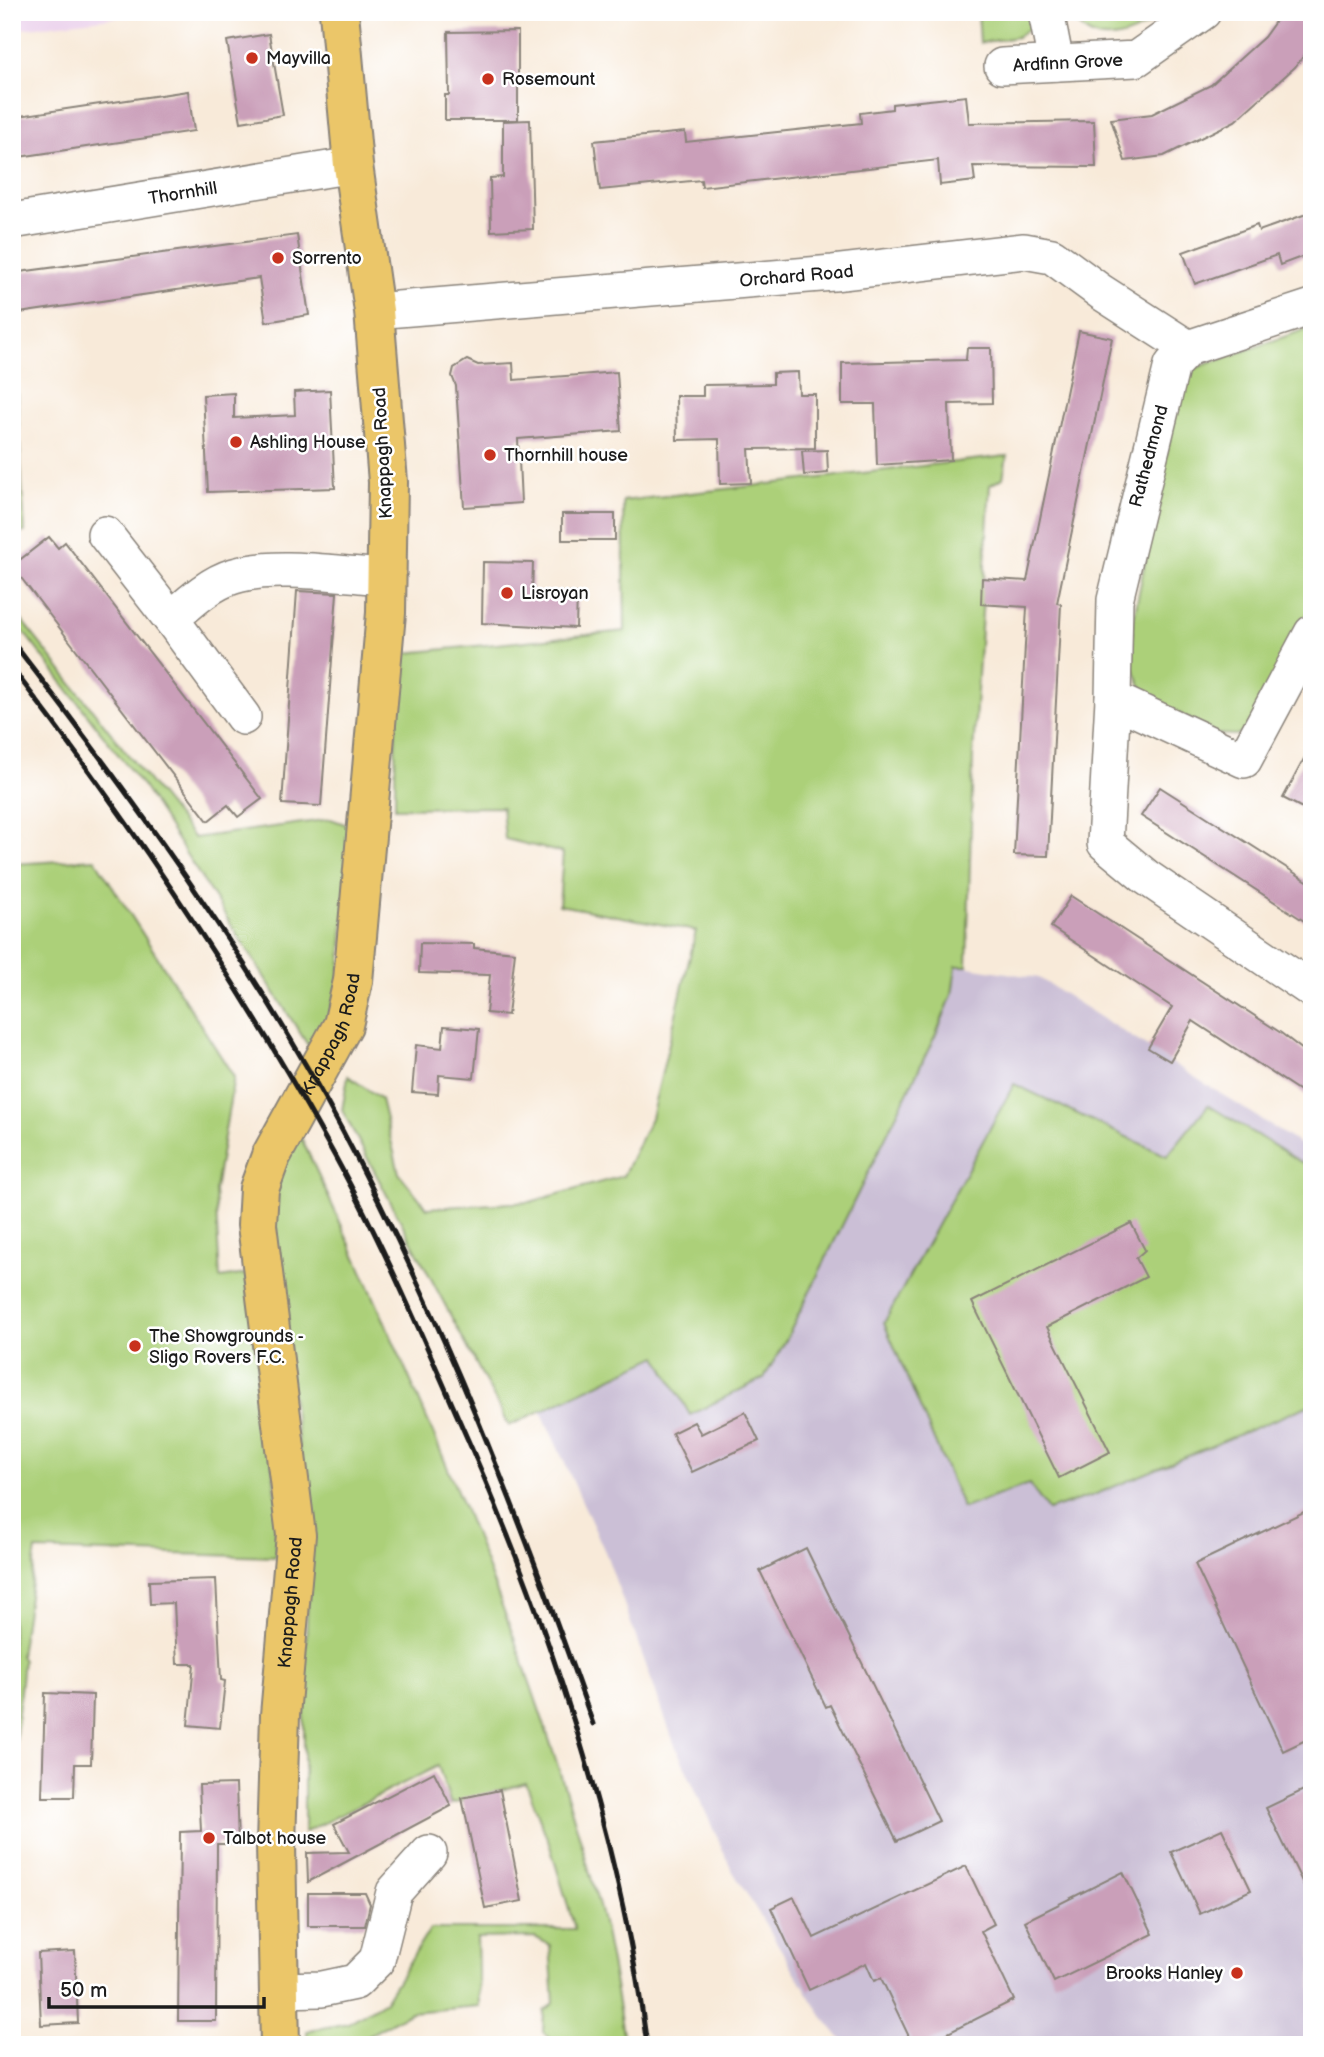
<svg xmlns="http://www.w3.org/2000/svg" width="1324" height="2057" viewBox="0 0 1324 2057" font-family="'Balsamiq Sans',sans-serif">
<rect width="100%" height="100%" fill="#fff"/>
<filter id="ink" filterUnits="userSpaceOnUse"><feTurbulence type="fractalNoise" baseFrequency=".0143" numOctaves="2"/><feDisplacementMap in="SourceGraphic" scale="14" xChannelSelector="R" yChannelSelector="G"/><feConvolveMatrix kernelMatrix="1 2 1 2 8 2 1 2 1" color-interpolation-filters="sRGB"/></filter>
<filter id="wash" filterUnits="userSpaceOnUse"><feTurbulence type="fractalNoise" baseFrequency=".00686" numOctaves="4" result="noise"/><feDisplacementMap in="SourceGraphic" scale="28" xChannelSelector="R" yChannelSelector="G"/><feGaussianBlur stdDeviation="1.57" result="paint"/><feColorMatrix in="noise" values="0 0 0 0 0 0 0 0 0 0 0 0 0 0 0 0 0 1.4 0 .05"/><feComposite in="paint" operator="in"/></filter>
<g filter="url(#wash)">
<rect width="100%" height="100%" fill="#f8ead9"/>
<path fill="#ebd1ec" d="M12 12H161L12 30Z"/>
<path fill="#cbbfd6" d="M956 965 1039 978 1312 1152V2045H846L822 2016 732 1870 674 1743 606 1554 541 1411 658 1356 690 1414 764 1378 786 1340 937 1032 952 995Z"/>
<g fill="#acd079" stroke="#64764a" stroke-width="2">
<path d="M978 12H1028L1030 28 1017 37 980 43Z"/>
<path d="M1071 12H1169C1137 34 1092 58 1071 12Z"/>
<path d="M1312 327V605L1252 728 1236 735 1216 734 1145 695 1133 667 1132 627 1173 421 1190 370Z"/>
<path d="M16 384 25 532 12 534V387Z"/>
<path d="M1007 456 1003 478 990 485 973 755 967 966H956L952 995 937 1032 786 1340 764 1378 690 1415 657 1356 509 1426 342 1110 348 1076 381 1099 399 1173 427 1208 530 1202 623 1176 651 1118 696 931 559 905 563 853 505 839 502 807 395 808 396 654 625 631 623 501Z"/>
<path d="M12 608 194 838 331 819 350 826 340 979 316 1058 144 788 12 617Z"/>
<path d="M95 859 234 1077 215 1190 220 1278 247 1274 277 1501 275 1557 36 1550 20 1656 23 1660 12 1778V864Z"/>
<path d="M1014 1084 1167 1156 1208 1105 1312 1169V1404L1094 1495 1048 1510 1029 1484 963 1508 884 1323Z"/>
<path d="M299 1133C416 1385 529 1640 600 1910 611 1954 617 2000 625 2045L555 2042 543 2032 544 2011 554 2003 550 1945 535 1937 477 1938 479 2006 411 2012 360 2040 334 2045H307V2031L348 2023 385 2001 430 1929H575L550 1846 526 1783 451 1804 438 1766 304 1833V1706L310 1532 270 1227 279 1176Z"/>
</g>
<g id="blocks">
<g fill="#ca9fb9">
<path d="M1282 12H1312V45L1295 67 1235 121 1164 156 1125 161 1111 119 1152 114 1211 85 1264 37Z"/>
<path d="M518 31V120H445V95H449L448 32Z"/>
<path d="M269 34 283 115 241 122 227 41Z"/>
<path d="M188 91 194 131 12 158V117Z"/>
<path d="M966 96 969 123 1094 121 1096 167 973 166 975 181 940 185 938 160 702 187 701 180 600 190 594 141 685 132 686 142 861 123 860 113 892 109V104Z"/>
<path d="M530 120 533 229 491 231 490 178 503 177V121Z"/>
<path d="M1312 212V253L1280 265 1277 255 1195 284 1183 252 1257 225 1259 231Z"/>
<path d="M297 235 309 315 266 322 259 278 12 314V273Z"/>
<path d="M1079 331 1112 338 1057 603 1061 604 1048 856 1014 855 1027 607 981 604 982 578 1027 581Z"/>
<path d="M967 348H991L992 403 949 404 951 460 877 465 875 404H842V363L966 360Z"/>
<path d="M467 360 478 365 513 363 514 380 617 372 621 431 518 439 521 503 464 507 456 386 452 376 454 368Z"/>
<path d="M798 372 799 394H815V448L749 449 751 483 720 484 719 439 677 440 676 396H703V385L773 384V373Z"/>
<path d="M330 390 335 488 208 492 203 395 234 393V418L295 415 294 392Z"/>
<path d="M827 450 828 473 804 475 802 451Z"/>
<rect x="562" y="514" width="53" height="26"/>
<path d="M49 537 58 548 65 542 262 799 238 817 228 805 208 821 12 566Z"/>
<path d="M483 562 533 563 532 592 577 593 576 628 482 623Z"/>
<path d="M297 591 337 593 321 806 282 804Z"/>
<path d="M1312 744V813L1283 798Z"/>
<path d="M1160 787 1312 884V926L1141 816Z"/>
<path d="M1071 896 1281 1033 1312 1057V1099L1193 1021 1170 1061 1148 1048 1172 1007 1051 927Z"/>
<path d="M420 943 474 944V948L515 952 508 1015 486 1013 490 975 419 973Z"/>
<path d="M444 1026 479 1029 474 1078 439 1075 438 1094 412 1092 416 1045 442 1048Z"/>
<path d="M1131 1223 1145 1250 1136 1258 1146 1277 1047 1327 1110 1452 1059 1478 972 1302Z"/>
<path d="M745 1412 759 1441 692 1472 672 1433 694 1422 701 1434Z"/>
<path d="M1312 1508V1737L1283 1751 1195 1564Z"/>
<path d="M806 1548 939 1821 897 1841 830 1705 826 1707 760 1571Z"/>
<path d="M216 1579 221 1680 225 1681 220 1728 188 1725 194 1664H177L174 1603 150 1604 149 1581Z"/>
<path d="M45 1693 93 1695 91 1764H75L74 1797H42Z"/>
<path d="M434 1772 451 1806 308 1882 307 1853 349 1852 334 1824Z"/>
<path d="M236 1784 238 1844H217L216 2021H178L180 1832 201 1831 199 1785Z"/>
<path d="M1312 1786V1902L1266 1808Z"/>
<path d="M500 1790 522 1901 485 1908 462 1798Z"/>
<path d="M1222 1829 1251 1890 1200 1914 1171 1852Z"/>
<path d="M966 1866 994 1924 981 1931 1014 2000 924 2045H913L881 1978 874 1981 866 1963 809 1990 771 1908 794 1897 814 1938Z"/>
<path d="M1123 1872 1153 1934 1054 1982 1025 1921Z"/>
<path d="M308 1893H365L370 1904 365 1926H308Z"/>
<path d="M75 1951 78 2023 41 2025 38 1953Z"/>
</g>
</g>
</g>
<g filter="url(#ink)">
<use href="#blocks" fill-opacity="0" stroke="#8a837a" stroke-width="2"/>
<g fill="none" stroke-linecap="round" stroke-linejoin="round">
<defs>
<g id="minor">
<path d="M1046 12 1056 63"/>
<path id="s1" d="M1002 66 1136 59 1203 12"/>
<path id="s2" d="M12 221 353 165"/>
<path d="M1312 307 1188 348 1172 365 1115 600 1113 699 1105 843 1146 877 1312 990"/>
<path id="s3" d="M374 311 833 273 1024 251 1052 256 1101 292 1188 348"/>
<path d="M105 534 171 619"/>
<path d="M1113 699 1244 760 1312 633"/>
<path d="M243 717 171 619C189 603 210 583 234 576 277 563 341 575 387 577"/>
<path d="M278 1990 322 1989 355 1982 377 1960 394 1892 429 1853"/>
</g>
<g id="major">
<path id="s4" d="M280 2045 276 1844 280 1715 296 1535 257 1225 259 1189 271 1156 343 1025 353 981 386 613 388 482 374 311 353 165 339 12"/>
</g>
</defs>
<use href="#minor" stroke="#8a837a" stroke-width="38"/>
<use href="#major" stroke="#8a837a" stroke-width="42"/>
<use href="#minor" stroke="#fff" stroke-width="35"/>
<use href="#major" stroke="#ebc669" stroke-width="38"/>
<g stroke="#1c1c1c" stroke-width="5">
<path d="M12 641C132 797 249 956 342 1130 443 1320 522 1521 593 1724"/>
<path d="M12 668C129 820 234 974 327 1142 376 1229 416 1322 456 1413 546 1614 618 1826 647 2045"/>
</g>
</g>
</g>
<g fill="#c8321e" stroke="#fff" stroke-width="2.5">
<circle cx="252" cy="58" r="7"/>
<circle cx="488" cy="79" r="7"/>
<circle cx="278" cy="258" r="7"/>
<circle cx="236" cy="442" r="7"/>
<circle cx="490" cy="455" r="7"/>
<circle cx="507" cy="593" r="7"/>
<circle cx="135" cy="1346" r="7"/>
<circle cx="209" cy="1838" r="7"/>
<circle cx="1237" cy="1973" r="7"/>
</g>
<g text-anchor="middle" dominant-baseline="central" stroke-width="5" stroke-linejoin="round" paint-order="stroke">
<g font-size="18" fill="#1c1c1c" stroke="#fff" text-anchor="start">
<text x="266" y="58">Mayvilla</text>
<text x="502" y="79">Rosemount</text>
<text x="292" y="258">Sorrento</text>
<text x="250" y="442">Ashling House</text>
<text x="504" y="455">Thornhill house</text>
<text x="521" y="593">Lisroyan</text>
<text x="149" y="1336">The Showgrounds -<tspan x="149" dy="21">Sligo Rovers F.C.</tspan></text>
<text x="223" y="1838">Talbot house</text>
<text x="1223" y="1973" text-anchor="end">Brooks Hanley</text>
</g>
<g font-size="18" fill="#1c1c1c" stroke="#fff">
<text stroke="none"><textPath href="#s1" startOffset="66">Ardfinn Grove</textPath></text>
<text stroke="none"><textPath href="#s2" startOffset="173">Thornhill</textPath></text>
<text stroke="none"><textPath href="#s3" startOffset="424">Orchard Road</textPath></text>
<text transform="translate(383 453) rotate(-93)">Knappagh Road</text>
<text transform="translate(1149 456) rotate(-75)">Rathedmond</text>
<text stroke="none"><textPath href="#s4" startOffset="1031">Knappagh Road</textPath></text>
<text stroke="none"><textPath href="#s4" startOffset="443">Knappagh Road</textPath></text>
</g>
</g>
<rect width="1324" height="2057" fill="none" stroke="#fff" stroke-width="42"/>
<path d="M49 1997v10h215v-10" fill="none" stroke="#1c1c1c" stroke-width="3.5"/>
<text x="60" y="1997" font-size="21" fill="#1c1c1c" stroke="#ffffff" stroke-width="5" paint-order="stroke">50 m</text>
</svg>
